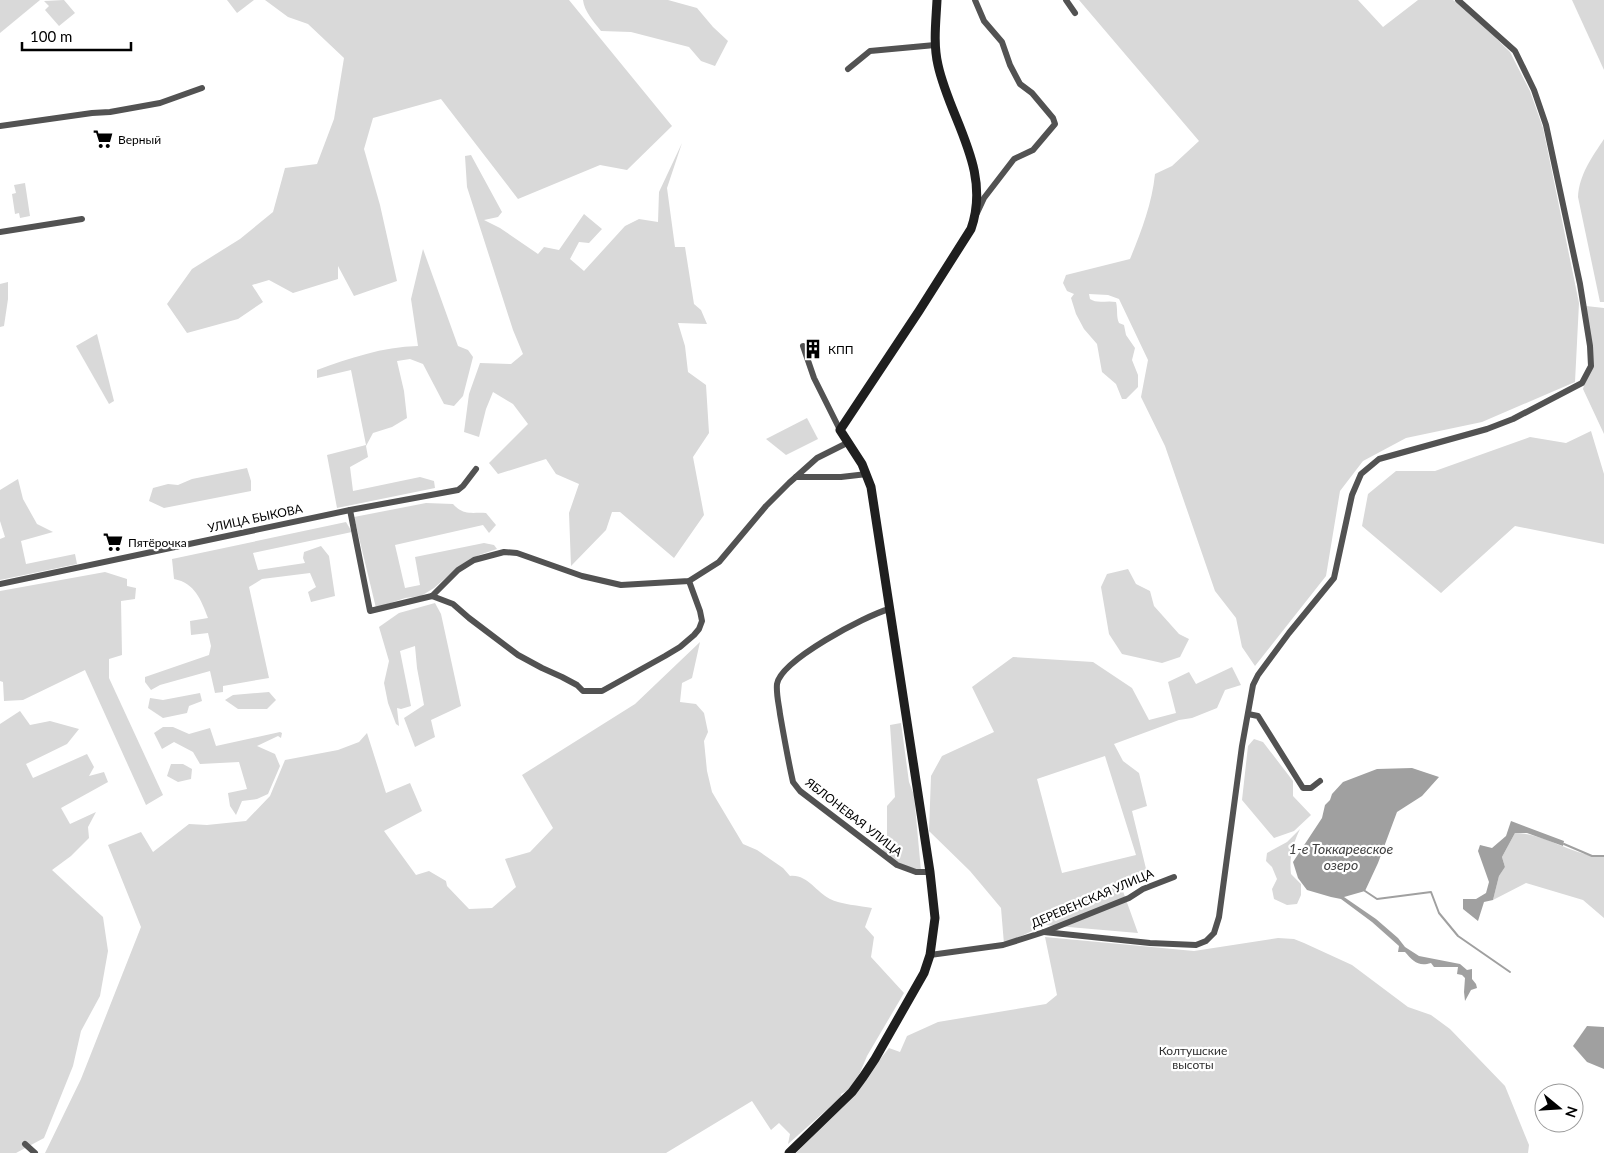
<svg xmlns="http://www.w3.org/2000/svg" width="1604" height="1153" viewBox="0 0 1604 1153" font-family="Lato,sans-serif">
<rect width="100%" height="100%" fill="#fff"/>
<g fill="#d9d9d9" fill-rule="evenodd">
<path d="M0 0H40L0 33Z"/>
<path d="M64 0 75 13 59 26 45 10 49 6 44 1Z"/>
<path d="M227 0H254L237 13Z"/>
<path d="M265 0H569L672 126 627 170 600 165 518 199 441 99 373 118 364 149 380 205 397 281 354 296 338 266V279L293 293 269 280 252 285 263 302 238 319 187 333 167 304 192 269 240 239 273 212 285 168 317 164 334 119 344 58 308 24 288 17Z"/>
<path d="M583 0H668L697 8 713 27 728 41 715 66 701 61 689 47 631 32 601 31C594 22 584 11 583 0Z"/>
<path d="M1079 0H1358L1383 27 1418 0H1453L1468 11 1510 52 1530 91 1543 128 1579 303 1575 382 1482 422 1406 438 1363 461 1340 491 1326 576 1255 666 1242 647 1236 618 1215 591 1165 446 1141 397 1148 360 1119 299 1108 295 1089 294 1090 299C1097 304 1107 300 1116 302 1118 310 1116 316 1119 323L1124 325 1126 335 1135 348 1132 360 1138 375V387L1126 399H1122L1116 384 1102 372 1097 344 1084 329 1076 314 1071 298 1074 294 1067 291 1063 283 1066 275 1130 259C1141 232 1152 204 1155 174L1172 166 1199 141Z"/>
<path d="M1572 0H1604V70Z"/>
<path d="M1604 139V302H1600L1578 197C1579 175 1592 157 1604 139Z"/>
<path d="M682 143 667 188 675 247H685L694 304 701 310 707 324 678 323 685 346 688 372 706 385 709 433 693 457 704 515 674 558 620 512H612L606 530 571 566 569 513 579 484 556 474 546 459 498 474 489 463 528 424 513 404 493 392 486 409 479 437 464 432 469 394 480 363 511 364 523 354 513 330 467 187 465 156 471 155 502 212 498 217 484 220 500 228 538 254 544 247 559 250 584 214 602 229 589 243 579 242 570 259 584 271 625 226 639 219 658 222 659 192Z"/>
<path d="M25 183 30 216 20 218 19 213 15 214 12 194 16 193 14 185Z"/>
<path d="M423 249 458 346 468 350 473 357 463 396 454 406 444 404 423 364 410 359 397 361 404 391 407 418 392 427 373 433 366 446 368 457 350 467 353 491 420 477 434 481 435 488 337 508 327 455 366 445 351 370 317 378V370C350 358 382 347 418 346L411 299Z"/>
<path d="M8 282V299L4 326 0 327V284Z"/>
<path d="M1586 306 1604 308V434L1583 389 1591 362Z"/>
<path d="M97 334 114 401 109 404 76 346Z"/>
<path d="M807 418 818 439 786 455 766 439Z"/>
<path d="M1591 431 1604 474V544L1515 526 1441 593 1362 526 1368 494 1396 471H1435L1530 437 1566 443Z"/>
<path d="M247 468 251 481V491L164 508 149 501 153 488 168 484 178 485 192 479Z"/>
<path d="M18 479 23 499 37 524 53 532 21 541 26 564 75 554 77 564 0 580V539L5 537 0 521V490Z"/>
<path d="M426 503 453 504C464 516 471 512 486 513L496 525 489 533 483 525 395 545 405 588 420 585 415 557 484 543 494 545 497 549 479 555 457 568 434 588 421 596 405 598 376 608 354 517Z"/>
<path d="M346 522 352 532 253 553 258 570 305 563 303 558 304 552 321 546 329 556 335 596 311 602 308 592 316 587 310 573 262 579 249 587 269 678 223 686V692L215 693 210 671 160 685 151 690 145 682V677L209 655 211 646 208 633 191 635 190 621 208 618C201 600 195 583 174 579L172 559Z"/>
<path d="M1128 569 1136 584 1150 591 1154 606 1179 634 1189 639 1180 657 1162 663 1122 654 1109 634 1101 587 1107 574Z"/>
<path d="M105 572 127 579V586L136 588 135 599 121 601 122 655 109 659V678L163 795 146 805 85 670 23 700 4 701 3 682 0 681V591Z"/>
<path d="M435 603 441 614 461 706 431 720 435 737 415 747 404 718 424 705 417 668 415 646 400 651 411 706 401 709 397 708 399 726 396 724 388 703 384 683 389 661 379 627 399 613Z"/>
<path d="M700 642 692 678 682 683 680 702 696 704 704 713 708 732 704 741 707 771 712 792 743 844 757 850 783 868 790 876C807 874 816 892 830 899 839 904 861 906 872 908L865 927 874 937 871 957 904 993 867 1056 854 1087 841 1094 843 1106 889 1048 900 1052 907 1036 938 1022 1046 1004 1057 995 1045 937 1194 951 1278 938 1294 939 1304 943 1352 965 1408 1007 1431 1015 1450 1029 1505 1086 1529 1145 1528 1153H796L840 1108V1098L788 1144 790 1134 779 1123 771 1130 752 1101 666 1153H45L81 1079 141 927 108 845 141 832 153 852 189 824 207 825 246 821 270 796 285 760 338 750 359 742 367 733 386 793 410 783 422 811 384 831 416 875 429 871 446 881 447 886 469 909 492 908 516 887 505 859 530 852 553 828 522 775 635 704Z"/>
<path d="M1013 657 1093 662 1132 688 1149 720 1176 713 1168 682 1189 672 1196 684 1232 667 1241 685 1225 690 1217 708 1192 718 1179 720 1114 744 1123 761 1139 773 1147 806 1132 811 1148 877 1120 883 1138 933 1045 925 1004 944 1001 908 970 871 929 831 931 776 942 756 994 732 972 687ZM1105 756 1136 855 1062 873 1037 779Z"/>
<path d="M269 692 276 700 267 709H238L225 700 233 695Z"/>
<path d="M200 693 202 701 189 706 187 713 163 718 148 708 150 698 163 700Z"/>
<path d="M20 711 30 725 50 721 79 729 67 744 26 764 33 778 87 754 94 767 89 776 104 772 108 782 61 808 70 824 96 812 88 827 89 838 71 856 52 870 103 917 108 951 100 996 81 1031 73 1066 44 1138 16 1153H0V724Z"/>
<path d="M901 723 909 782 914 795 921 871 898 863 882 851 887 843V806L895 797 890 725Z"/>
<path d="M163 727H173L189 734 210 728 216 746 280 732 282 733 281 738 278 736 257 746 275 754 280 766 268 794 257 799 242 801 236 815 230 806 228 793 247 789 239 762 200 764 193 752 174 742 162 749 154 733Z"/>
<path d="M1254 739 1263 742 1293 781V796L1311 815 1294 831 1274 838 1242 800 1248 746Z"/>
<path d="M171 764H183L192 769 191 779 178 782 167 776Z"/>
<path d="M1300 829C1293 844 1289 857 1291 874L1301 884V895L1297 904 1287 905 1274 899 1272 889 1277 879 1272 867 1266 861 1267 853 1287 842Z"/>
<path d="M1515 833C1546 833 1573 857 1604 856V918L1583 900 1526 883 1493 900 1499 876 1505 867 1502 857Z"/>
</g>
<g fill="#a0a0a0">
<path d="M1412 768 1439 777 1422 796 1397 812 1378 863 1365 891 1344 897 1376 919 1398 938 1405 947 1419 956 1460 964 1467 970 1472 969V979L1476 984 1477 988 1471 990 1465 1001 1464 992 1465 978 1462 975 1457 974 1458 967H1434L1431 963C1418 967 1413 961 1405 952H1398L1399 946 1372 922 1341 899 1331 897 1307 890 1298 878 1293 862 1322 818 1325 805 1330 800 1332 794 1343 782 1377 769Z"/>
<path d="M1511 821 1564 841 1563 846 1527 833H1515L1502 857 1505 867 1499 876 1493 900 1484 902 1478 921 1463 909V899H1476L1486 893 1489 882 1478 851 1480 845 1492 848 1506 836Z"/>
<path d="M1587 1026 1604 1027V1069L1587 1062 1573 1046Z"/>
</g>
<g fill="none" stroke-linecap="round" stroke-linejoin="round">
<g stroke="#a0a0a0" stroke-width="2">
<path d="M1564 844 1592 856H1604"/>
<path d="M1365 891 1377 899 1431 892 1439 913 1458 936 1510 972"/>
</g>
<g stroke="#525252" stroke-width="6">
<path d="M975 0 984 21 1002 42 1010 65 1020 84 1032 93 1053 118 1055 124 1033 150 1014 159 984 198 977 213"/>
<path d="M1066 0 1075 13"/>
<path d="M848 69 870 51 935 45"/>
<path d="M0 126 92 113 110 112 160 103 202 88"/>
<path d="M0 232 82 219"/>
<path d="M803 346 814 378 840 430"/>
<path d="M796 477H841L867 474"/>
<path d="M350 510 370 611 432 596"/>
<path d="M0 584 350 510 458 490 463 486 476 469"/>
<path d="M432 596 458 570 474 560 504 552 517 553 582 576 621 585 689 581 719 562 766 506 789 483 817 458 849 442"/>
<path d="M432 596 453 604 469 618 518 655 542 668 562 677 577 685 583 691H602L665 656 680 647 694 635 699 629 702 621 700 611 689 581"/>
<path d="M889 609C865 616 781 660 777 684 776 694 779 705 780 714 784 737 788 760 793 782L800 791 897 865 916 872H930"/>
<path d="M1248 714 1258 716 1303 788H1311L1320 781"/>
<path d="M1044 932 1150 943 1196 945 1206 941 1214 933 1219 917 1242 746 1253 685 1258 675 1289 633 1334 578 1352 495 1361 474 1379 459 1487 429 1513 419 1582 383 1591 366 1590 346 1580 284 1546 125 1534 90 1515 51 1458 0"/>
<path d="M930 955 1003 945 1044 932 1129 898 1143 889 1174 877"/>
<path d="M25 1144 35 1153"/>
</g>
<path stroke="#1f1f1f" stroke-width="9" d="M789 1153 852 1092 863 1077 875 1059 924 973 930 955 935 918 930 872 871 487 862 464 840 430 919 311 971 229C992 169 950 120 938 65 933 44 936 21 937 0"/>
</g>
<defs>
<symbol id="supermarket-bare" viewBox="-9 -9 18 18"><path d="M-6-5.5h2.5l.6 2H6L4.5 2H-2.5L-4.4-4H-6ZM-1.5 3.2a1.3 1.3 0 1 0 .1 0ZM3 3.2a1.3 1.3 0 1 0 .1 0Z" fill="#000" stroke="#fff" stroke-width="2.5" paint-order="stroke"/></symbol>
<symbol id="building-bare" viewBox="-9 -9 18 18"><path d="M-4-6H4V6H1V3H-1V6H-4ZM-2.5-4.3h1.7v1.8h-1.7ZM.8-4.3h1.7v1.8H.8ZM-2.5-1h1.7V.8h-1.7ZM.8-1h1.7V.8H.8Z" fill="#000" stroke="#fff" stroke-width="2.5" paint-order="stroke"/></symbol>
</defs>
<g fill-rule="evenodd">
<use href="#supermarket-bare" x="89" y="125" width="28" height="28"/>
<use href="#building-bare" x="799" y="335" width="28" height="28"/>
<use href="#supermarket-bare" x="99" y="528" width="28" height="28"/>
</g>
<g text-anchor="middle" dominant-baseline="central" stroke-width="4.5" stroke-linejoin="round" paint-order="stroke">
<g font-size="12" fill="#000" stroke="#fff" text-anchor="start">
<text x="118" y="139">Верный</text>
<text x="828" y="349">КПП</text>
<text x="128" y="542">Пятёрочка</text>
</g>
<g font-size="12" fill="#000" stroke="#fff">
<text transform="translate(255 518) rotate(-12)">УЛИЦА БЫКОВА</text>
<text transform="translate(854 817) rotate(38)">ЯБЛОНЕВАЯ УЛИЦА</text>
<text transform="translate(1092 898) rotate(-23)">ДЕРЕВЕНСКАЯ УЛИЦА</text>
</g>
<g font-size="12" fill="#303030" stroke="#fff">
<text x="1193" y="1050">Колтушские<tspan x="1193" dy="14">высоты</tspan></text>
</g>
<g font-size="14" font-style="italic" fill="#414141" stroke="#fff">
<text x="1341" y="848">1-е Токкаревское<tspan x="1341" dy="16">озеро</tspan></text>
</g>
</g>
<g transform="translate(1559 1108) rotate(108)"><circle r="24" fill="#ffffff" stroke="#999999"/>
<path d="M0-4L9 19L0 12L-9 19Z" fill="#000000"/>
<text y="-8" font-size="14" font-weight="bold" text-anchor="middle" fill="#000000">N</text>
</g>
<path d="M22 42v8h109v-8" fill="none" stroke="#000000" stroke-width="2.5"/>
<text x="30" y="42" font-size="15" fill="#000000" stroke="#ffffff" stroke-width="4" paint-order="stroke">100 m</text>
</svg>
